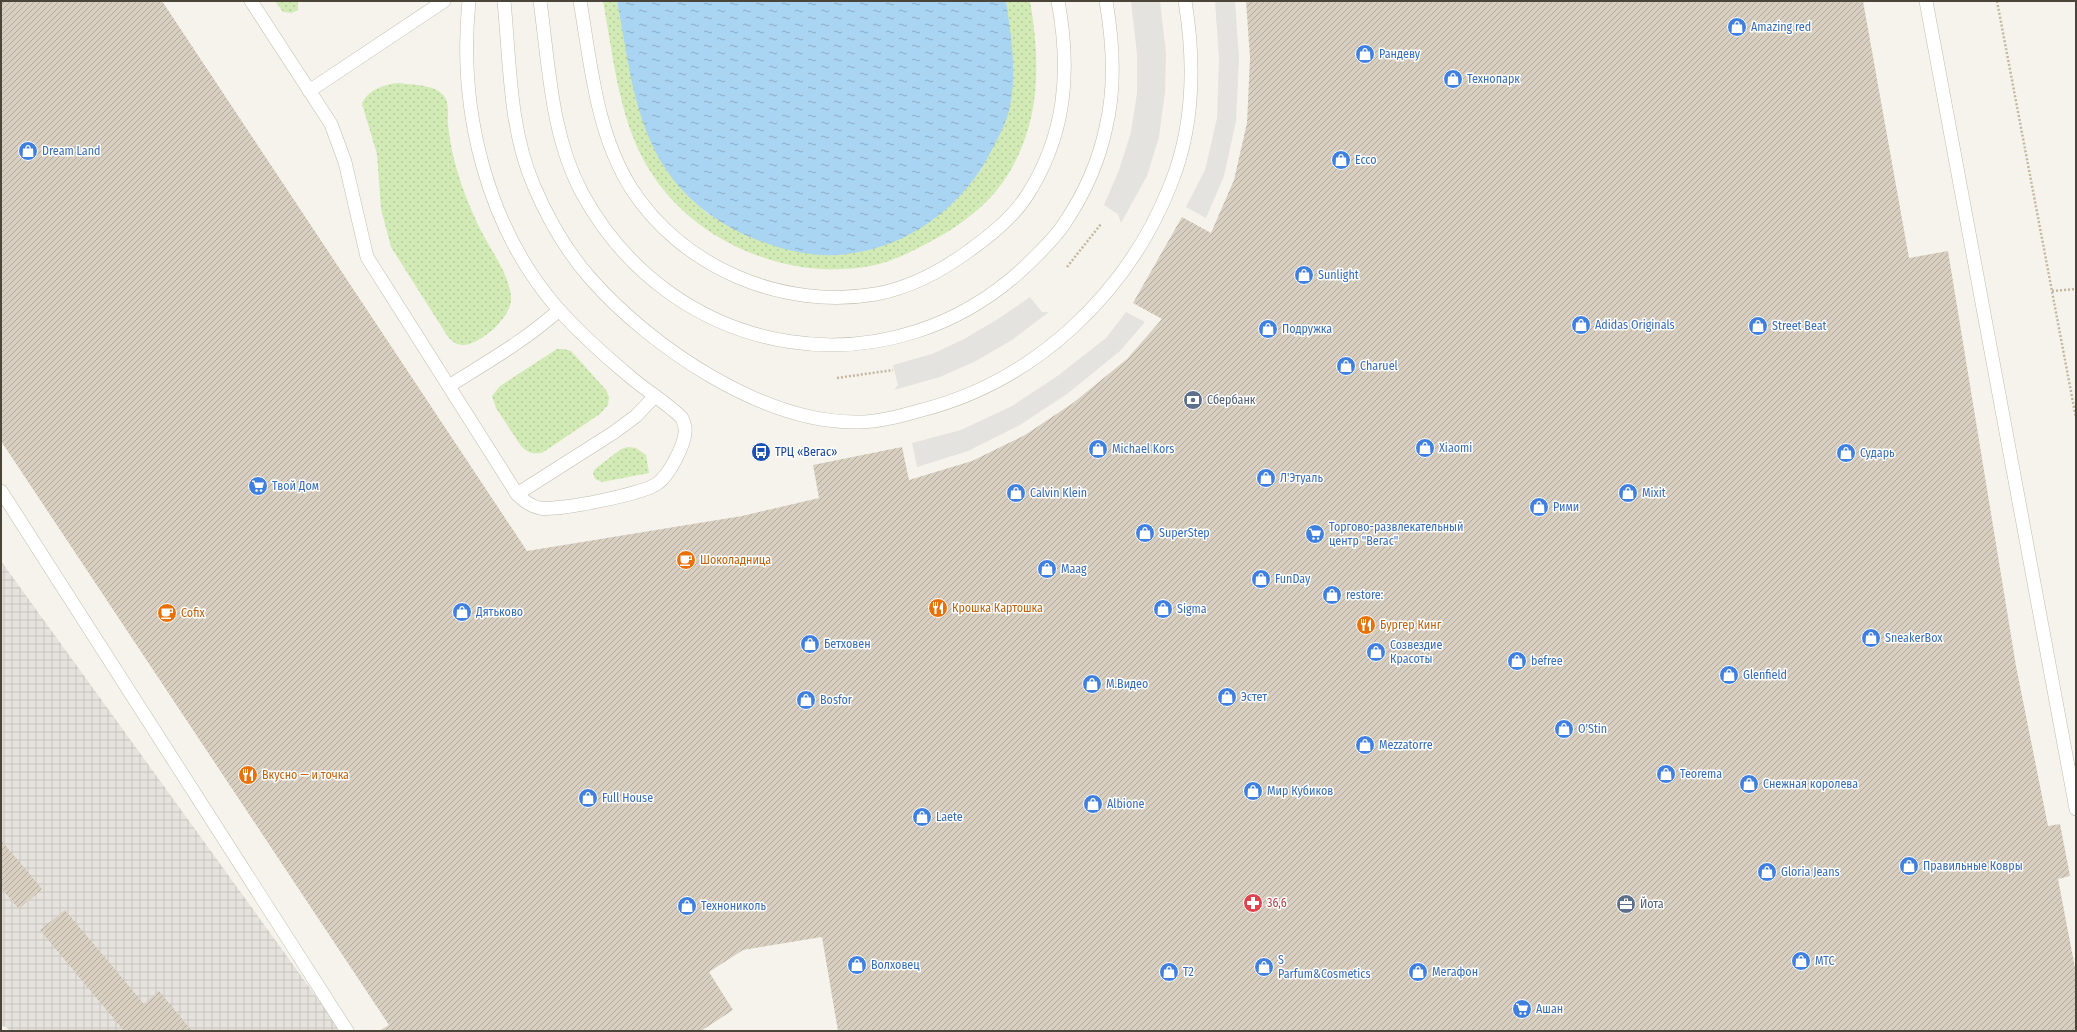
<svg xmlns="http://www.w3.org/2000/svg" width="2077" height="1032" viewBox="0 0 2077 1032" font-family="'Fira Sans Condensed',sans-serif">
<defs>
<pattern id="industrial-grid" width="8" height="8" patternUnits="userSpaceOnUse"><rect width="8" height="8" fill="#e6e2dd"/><path d="M0 4h8M4 0v8" fill="none" stroke="#c7c3be"/></pattern>
<pattern id="grass-dots" width="8" height="8" patternUnits="userSpaceOnUse"><rect width="8" height="8" fill="#d2eab5"/><path d="M2 2h.1M6 6h.1" fill="none" stroke="#b6ca9c" stroke-width="1.8" stroke-linecap="round"/></pattern>
<pattern id="water-ripples" width="26" height="14" patternUnits="userSpaceOnUse"><rect width="26" height="14" fill="#a9d4f2"/><path d="M2 4q2-2 4 0t4 0M15 11q2-2 4 0t4 0" fill="none" stroke="#8caec5"/></pattern>
<pattern id="building-hatch" width="6" height="6" patternUnits="userSpaceOnUse"><rect width="6" height="6" fill="#d8cfc1"/><path d="M-1 1l2-2M0 6l6-6M5 7l2-2" fill="none" stroke="#b1aa9e"/></pattern>
</defs>
<rect width="100%" height="100%" fill="#f6f3ec"/>
<path fill="url(#industrial-grid)" d="M1 561 341 1031H10L6 1027 1 1026Z"/>
<g fill="url(#grass-dots)">
<path d="M275 1H298V10L292 13 283 12Z"/>
<path d="M603 1H617L638 105 665 168 686 194 708 214 750 237 795 251 821 254 868 250 892 242 911 233 952 204 969 185 982 168 1012 59 1006 1H1030C1041 64 1041 127 1003 182 987 205 960 226 935 239 915 250 893 262 870 266 790 281 699 244 654 177 619 126 614 60 603 1Z"/>
<path d="M399 83C412 85 435 84 444 96 450 104 447 116 448 125 450 140 452 155 457 170 464 194 474 218 486 240 496 258 509 276 511 297 513 316 481 345 463 345 456 345 452 341 448 337L391 247 381 209 377 154 362 104C367 90 385 84 399 83Z"/>
<path d="M557 349H564L571 351 606 390 609 397 608 405 600 414 542 453C532 454 528 453 521 446L496 408 492 396 500 386Z"/>
<path d="M628 447 636 448 646 455 649 473 602 482 595 479 593 473 595 469 621 449Z"/>
</g>
<g fill="#e5e3e0">
<path d="M1131 1H1160L1166 53 1165 92 1159 137 1147 176 1121 223 1118 214 1104 205 1119 170 1131 132 1137 93V54Z"/>
<path d="M1215 1H1235L1239 58 1236 121 1224 176 1206 218 1186 207 1205 170 1217 118 1219 59Z"/>
<path d="M1030 297 1042 312H1049L1012 340 976 361 940 377 894 390 898 385 893 365 932 354 964 339 998 319Z"/>
<path d="M1126 312 1145 322 1120 351 1067 394 1020 425 968 451 917 467 912 443 961 430 1012 406 1056 377 1106 338Z"/>
</g>
<path fill="url(#water-ripples)" d="M617 1H1006C1011 35 1017 72 1010 106 1006 125 996 142 987 159 958 210 906 247 847 254 812 259 773 248 741 233 710 218 684 197 665 168 633 119 628 57 617 1Z"/>
<g fill="url(#building-hatch)">
<path d="M1 1H162L527 551 742 516 819 498 813 465 902 447 909 480 972 461 1025 435 1073 403 1127 359 1162 319 1133 303 1182 217 1211 233 1234 180 1247 123 1250 58 1246 1H1863L1909 258 1948 251 2016 666 2048 826 2060 824 2070 876 2058 879 2076 973V1031H838L822 937 743 950 709 972 733 1010 701 1031H379L389 1025 1 441Z"/>
<path d="M1 840 42 889 19 909 1 888Z"/>
<path d="M65 910 144 1004 159 991 192 1031H124L40 930Z"/>
</g>
<g fill="none" stroke-linecap="round" stroke-linejoin="round">
<defs>
<g id="service">
<path d="M251 1 331 124 345 162 367 257 517 494C524 501 530 506 540 508 557 511 645 494 658 483 669 475 684 446 685 433 686 427 684 423 682 418 666 402 645 390 628 375 604 355 580 333 559 310 486 227 458 109 469 1"/>
<path d="M504 1C510 62 509 129 534 186 548 219 567 252 591 279 651 347 763 423 857 422 879 422 901 416 922 410 1035 381 1127 294 1170 186 1194 128 1195 62 1185 1"/>
<path d="M540 1C549 66 551 135 582 193 674 362 892 397 1030 262 1042 250 1055 238 1064 224 1083 196 1099 161 1106 127 1116 86 1113 42 1106 1"/>
<path d="M580 1C591 65 596 132 631 188 682 268 783 310 876 294 909 288 943 270 970 250 990 236 1012 218 1026 197 1066 136 1071 71 1058 1"/>
<path d="M1926 1 2076 809"/>
<path d="M309 91 444 1"/>
<path d="M449 386C487 362 526 340 559 310"/>
<path d="M1 491 347 1031"/>
<path d="M517 494 613 433 636 416 655 396"/>
</g>
</defs>
<use href="#service" stroke="#c2bbae" stroke-width="14"/>
<g stroke="#c4b79f" stroke-width="2.5" stroke-dasharray="2 2" stroke-linecap="butt">
<path d="M1997 1 2076 418"/>
<path d="M1067 267 1101 224"/>
<path d="M2052 291 2076 289"/>
<path d="M837 378 893 370"/>
</g>
<use href="#service" stroke="#fff" stroke-width="13"/>
</g>
<defs>
<symbol id="shop-disc" viewBox="-11 -11 22 22"><circle r="9.5" fill="#3f7fe0" stroke="#fff"/><path d="M-5-2.5h2.3a2.7 3.5 0 0 1 5.4 0H5L5.5 6h-11ZM-1.5-2.5h3a1.5 2.3 0 0 0-3 0Z" fill="#fff"/></symbol>
<symbol id="bank-disc" viewBox="-11 -11 22 22"><circle r="9.5" fill="#5c6f8a" stroke="#fff"/><path d="M-6-4H6V4H-6ZM0-2.3a2.3 2.3 0 1 0 0 4.6a2.3 2.3 0 1 0 0-4.6Z" fill="#fff"/></symbol>
<symbol id="bus-disc" viewBox="-11 -11 22 22"><circle r="9.5" fill="#1a4fb4" stroke="#fff"/><path d="M-5-6H5V4H4V6H2V4H-2V6H-4V4H-5ZM-3.5-4V0h7V-4ZM-3.5 1.2v1.5H-2V1.2ZM2 1.2v1.5H3.5V1.2Z" fill="#fff"/></symbol>
<symbol id="supermarket-disc" viewBox="-11 -11 22 22"><circle r="9.5" fill="#3f7fe0" stroke="#fff"/><path d="M-6-5.5h2.5l.6 2H6L4.5 2H-2.5L-4.4-4H-6ZM-1.5 3.2a1.3 1.3 0 1 0 .1 0ZM3 3.2a1.3 1.3 0 1 0 .1 0Z" fill="#fff"/></symbol>
<symbol id="cafe-disc" viewBox="-11 -11 22 22"><circle r="9.5" fill="#e8710a" stroke="#fff"/><path d="M-5.5-4.5H6V0H3Q3 3.5 0 3.5H-2.5Q-5.5 3.5-5.5 0ZM3-3.2v2h1.7v-2ZM-6 4.5H4V6H-6Z" fill="#fff"/></symbol>
<symbol id="restaurant-disc" viewBox="-11 -11 22 22"><circle r="9.5" fill="#e8710a" stroke="#fff"/><path d="M-5-6h1v4h1v-4h1v4h1v-4h1v5L-1.5 .5V6h-2V.5L-5-1ZM5-6V6H3V1.5H1.5Q1.5-4 5-6Z" fill="#fff"/></symbol>
<symbol id="pharmacy-disc" viewBox="-11 -11 22 22"><circle r="9.5" fill="#e0444e" stroke="#fff"/><path d="M-2-6h4v4h4v4h-4v4h-4v-4h-4v-4h4Z" fill="#fff"/></symbol>
<symbol id="office-disc" viewBox="-11 -11 22 22"><circle r="9.5" fill="#5c6f8a" stroke="#fff"/><path d="M-6-3h4V-5.5h4V-3h4V5H-6ZM-1-4.5V-3h2v-1.5ZM-6 0V1H6V0Z" fill="#fff"/></symbol>
</defs>
<g fill-rule="evenodd">
<use href="#shop-disc" x="1726" y="16" width="22" height="22"/>
<use href="#shop-disc" x="1354" y="43" width="22" height="22"/>
<use href="#shop-disc" x="1442" y="68" width="22" height="22"/>
<use href="#shop-disc" x="17" y="140" width="22" height="22"/>
<use href="#shop-disc" x="1330" y="149" width="22" height="22"/>
<use href="#shop-disc" x="1293" y="264" width="22" height="22"/>
<use href="#shop-disc" x="1570" y="314" width="22" height="22"/>
<use href="#shop-disc" x="1747" y="315" width="22" height="22"/>
<use href="#shop-disc" x="1257" y="318" width="22" height="22"/>
<use href="#shop-disc" x="1335" y="355" width="22" height="22"/>
<use href="#bank-disc" x="1182" y="389" width="22" height="22"/>
<use href="#shop-disc" x="1414" y="437" width="22" height="22"/>
<use href="#shop-disc" x="1087" y="438" width="22" height="22"/>
<use href="#bus-disc" x="750" y="441" width="22" height="22"/>
<use href="#shop-disc" x="1835" y="442" width="22" height="22"/>
<use href="#shop-disc" x="1255" y="467" width="22" height="22"/>
<use href="#supermarket-disc" x="247" y="475" width="22" height="22"/>
<use href="#shop-disc" x="1005" y="482" width="22" height="22"/>
<use href="#shop-disc" x="1617" y="482" width="22" height="22"/>
<use href="#shop-disc" x="1528" y="496" width="22" height="22"/>
<use href="#shop-disc" x="1134" y="522" width="22" height="22"/>
<use href="#supermarket-disc" x="1304" y="523" width="22" height="22"/>
<use href="#cafe-disc" x="675" y="549" width="22" height="22"/>
<use href="#shop-disc" x="1036" y="558" width="22" height="22"/>
<use href="#shop-disc" x="1250" y="568" width="22" height="22"/>
<use href="#shop-disc" x="1321" y="584" width="22" height="22"/>
<use href="#restaurant-disc" x="927" y="597" width="22" height="22"/>
<use href="#shop-disc" x="1152" y="598" width="22" height="22"/>
<use href="#shop-disc" x="451" y="601" width="22" height="22"/>
<use href="#cafe-disc" x="156" y="602" width="22" height="22"/>
<use href="#restaurant-disc" x="1355" y="614" width="22" height="22"/>
<use href="#shop-disc" x="1860" y="627" width="22" height="22"/>
<use href="#shop-disc" x="799" y="633" width="22" height="22"/>
<use href="#shop-disc" x="1365" y="641" width="22" height="22"/>
<use href="#shop-disc" x="1506" y="650" width="22" height="22"/>
<use href="#shop-disc" x="1718" y="664" width="22" height="22"/>
<use href="#shop-disc" x="1081" y="673" width="22" height="22"/>
<use href="#shop-disc" x="1216" y="686" width="22" height="22"/>
<use href="#shop-disc" x="795" y="689" width="22" height="22"/>
<use href="#shop-disc" x="1553" y="718" width="22" height="22"/>
<use href="#shop-disc" x="1354" y="734" width="22" height="22"/>
<use href="#shop-disc" x="1655" y="763" width="22" height="22"/>
<use href="#restaurant-disc" x="237" y="764" width="22" height="22"/>
<use href="#shop-disc" x="1738" y="773" width="22" height="22"/>
<use href="#shop-disc" x="1242" y="780" width="22" height="22"/>
<use href="#shop-disc" x="577" y="787" width="22" height="22"/>
<use href="#shop-disc" x="1082" y="793" width="22" height="22"/>
<use href="#shop-disc" x="911" y="806" width="22" height="22"/>
<use href="#shop-disc" x="1898" y="855" width="22" height="22"/>
<use href="#shop-disc" x="1756" y="861" width="22" height="22"/>
<use href="#pharmacy-disc" x="1242" y="892" width="22" height="22"/>
<use href="#office-disc" x="1615" y="893" width="22" height="22"/>
<use href="#shop-disc" x="676" y="895" width="22" height="22"/>
<use href="#shop-disc" x="1790" y="950" width="22" height="22"/>
<use href="#shop-disc" x="846" y="954" width="22" height="22"/>
<use href="#shop-disc" x="1253" y="956" width="22" height="22"/>
<use href="#shop-disc" x="1158" y="961" width="22" height="22"/>
<use href="#shop-disc" x="1407" y="961" width="22" height="22"/>
<use href="#supermarket-disc" x="1511" y="998" width="22" height="22"/>
</g>
<g text-anchor="middle" dominant-baseline="central" stroke-width="3" stroke-linejoin="round" paint-order="stroke">
<g font-size="12" fill="#366cbe" stroke="#fff" text-anchor="start">
<text x="1751" y="27">Amazing red</text>
<text x="1379" y="54">Рандеву</text>
<text x="1467" y="79">Технопарк</text>
<text x="42" y="151">Dream Land</text>
<text x="1355" y="160">Ecco</text>
<text x="1318" y="275">Sunlight</text>
<text x="1595" y="325">Adidas Originals</text>
<text x="1772" y="326">Street Beat</text>
<text x="1282" y="329">Подружка</text>
<text x="1360" y="366">Charuel</text>
<text x="1439" y="448">Xiaomi</text>
<text x="1112" y="449">Michael Kors</text>
<text x="1860" y="453">Сударь</text>
<text x="1280" y="478">Л'Этуаль</text>
<text x="272" y="486">Твой Дом</text>
<text x="1030" y="493">Calvin Klein</text>
<text x="1642" y="493">Mixit</text>
<text x="1553" y="507">Рими</text>
<text x="1329" y="527">Торгово-развлекательный<tspan x="1329" dy="14">центр "Вегас"</tspan></text>
<text x="1159" y="533">SuperStep</text>
<text x="1061" y="569">Maag</text>
<text x="1275" y="579">FunDay</text>
<text x="1346" y="595">restore:</text>
<text x="1177" y="609">Sigma</text>
<text x="476" y="612">Дятьково</text>
<text x="1885" y="638">SneakerBox</text>
<text x="824" y="644">Бетховен</text>
<text x="1390" y="645">Созвездие<tspan x="1390" dy="14">Красоты</tspan></text>
<text x="1531" y="661">befree</text>
<text x="1743" y="675">Glenfield</text>
<text x="1106" y="684">М.Видео</text>
<text x="1241" y="697">Эстет</text>
<text x="820" y="700">Bosfor</text>
<text x="1578" y="729">O'Stin</text>
<text x="1379" y="745">Mezzatorre</text>
<text x="1680" y="774">Teorema</text>
<text x="1763" y="784">Снежная королева</text>
<text x="1267" y="791">Мир Кубиков</text>
<text x="602" y="798">Full House</text>
<text x="1107" y="804">Albione</text>
<text x="936" y="817">Laete</text>
<text x="1923" y="866">Правильные Ковры</text>
<text x="1781" y="872">Gloria Jeans</text>
<text x="701" y="906">Технониколь</text>
<text x="1278" y="960">S<tspan x="1278" dy="14">Parfum&amp;Cosmetics</tspan></text>
<text x="1815" y="961">МТС</text>
<text x="871" y="965">Волховец</text>
<text x="1183" y="972">T2</text>
<text x="1432" y="972">Мегафон</text>
<text x="1536" y="1009">Ашан</text>
</g>
<g font-size="12" fill="#4e5e75" stroke="#fff" text-anchor="start">
<text x="1207" y="400">Сбербанк</text>
<text x="1640" y="904">Йота</text>
</g>
<g font-size="12" fill="#164399" stroke="#fff" text-anchor="start">
<text x="775" y="452">ТРЦ «Вегас»</text>
</g>
<g font-size="12" fill="#c56008" stroke="#fff" text-anchor="start">
<text x="700" y="560">Шоколадница</text>
<text x="952" y="608">Крошка Картошка</text>
<text x="181" y="613">Cofix</text>
<text x="1380" y="625">Бургер Кинг</text>
<text x="262" y="775">Вкусно — и точка</text>
</g>
<g font-size="12" fill="#be3a42" stroke="#fff" text-anchor="start">
<text x="1267" y="903">36,6</text>
</g>
</g>
<rect width="2077" height="1032" fill="none" stroke="#4b4439" stroke-width="4"/>
</svg>
